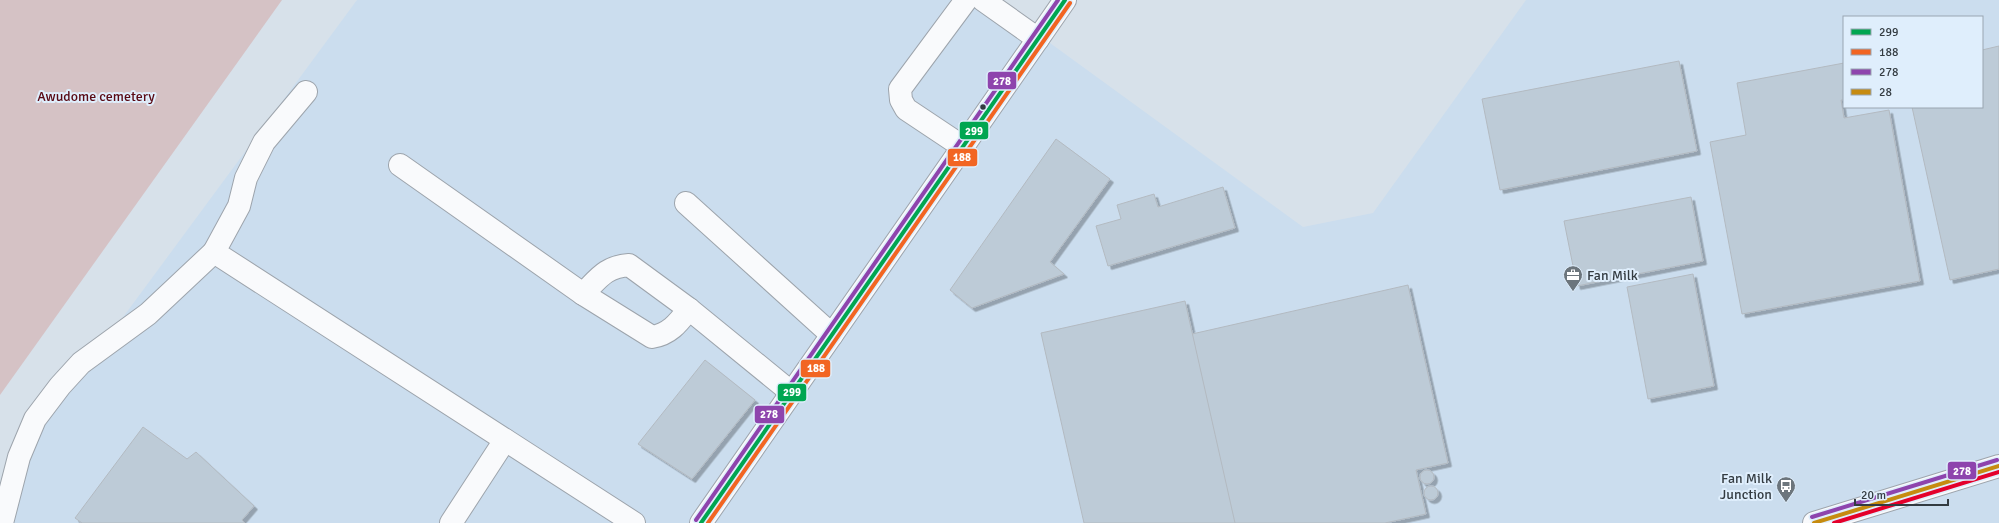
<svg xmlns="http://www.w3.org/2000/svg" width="1999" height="523" viewBox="0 0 1999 523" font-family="Signika,sans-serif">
<defs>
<filter id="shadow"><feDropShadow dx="3.5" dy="3.5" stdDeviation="0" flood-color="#0004"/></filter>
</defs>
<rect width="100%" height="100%" fill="#d7e1ea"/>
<path fill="#cbddee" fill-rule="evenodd" d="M357 0H991L1303 227 1373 213 1526 0H1999V523H0V484ZM1844 17H1982V107H1844Z"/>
<path fill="#d5c2c5" d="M0 0H282L0 395Z"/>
<g fill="#bdcbd7" stroke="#b3bac1" filter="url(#shadow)">
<path d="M1999 46V269L1950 280 1912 107H1982V50Z"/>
<path d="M1679 61 1697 151 1500 190 1482 99Z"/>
<path d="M1844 63V100H1841L1844 118 1889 110 1920 281 1742 314 1710 142 1746 135 1737 83Z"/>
<path d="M1056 139 1110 179 1050 262 1064 274 972 308 950 290Z"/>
<path d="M1223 187 1235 228 1108 266 1096 226 1121 219 1117 205 1154 194 1158 207Z"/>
<path d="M1691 197 1703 261 1577 286 1564 221Z"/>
<path d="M1693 274 1714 386 1648 399 1627 287Z"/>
<path d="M1408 285 1448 463 1416 470 1426 514 1385 523H1234L1192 334Z"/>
<path d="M1185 301 1235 523H1084L1041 333Z"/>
<path d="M705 360 755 400 692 479 638 444Z"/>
<path d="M143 427 187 459 196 452 254 506 242 520 245 523H82L75 518Z"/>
<circle cx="1427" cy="477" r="7"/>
<circle cx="1431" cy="493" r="7"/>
</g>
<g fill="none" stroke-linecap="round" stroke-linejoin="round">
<defs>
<g id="minor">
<path d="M983 0 1038 39"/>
<path d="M306 92 264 142 246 178 239 206 214 252 634 523"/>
<path d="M963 147 906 109 901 100 900 89 966 0"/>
<path d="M400 165 583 294C599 278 605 267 629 265L689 309 792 393"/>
<path d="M686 203 832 335"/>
<path d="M583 294 652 337C670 334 678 323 689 309"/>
<path d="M2 523 19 457 35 419 60 386 81 363 148 314 214 252"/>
<path d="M451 523 505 440"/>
<path d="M701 523 1065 0"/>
<path d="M1814 523 1999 466"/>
</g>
</defs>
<use href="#minor" stroke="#9da4ac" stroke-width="24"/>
<use href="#minor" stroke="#f9fafc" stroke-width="22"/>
<defs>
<path id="bus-1" d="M701 523 1065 0"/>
<path id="bus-2" d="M708 523 1070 3"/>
<g id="bus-3">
<path d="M1812 517 1997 460"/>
<path d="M696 520 1058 0"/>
</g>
<path id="bus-4" d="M1814 523 1999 466"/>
<path id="bus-5" d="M1834 523 1999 472"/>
</defs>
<use href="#bus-1" stroke="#dfeefc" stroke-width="7"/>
<use href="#bus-2" stroke="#dfeefc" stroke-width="7"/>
<use href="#bus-3" stroke="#dfeefc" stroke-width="7"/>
<use href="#bus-4" stroke="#dfeefc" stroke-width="7"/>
<use href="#bus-5" stroke="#dfeefc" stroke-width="7"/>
<use href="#bus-1" stroke="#00a651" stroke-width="4"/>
<use href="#bus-2" stroke="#f26522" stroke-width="4"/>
<use href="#bus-3" stroke="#8e44ad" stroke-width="4"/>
<use href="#bus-4" stroke="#c68b10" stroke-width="4"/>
<use href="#bus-5" stroke="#e4002b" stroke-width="4"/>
</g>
<defs>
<symbol id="office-pin" viewBox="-11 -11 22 30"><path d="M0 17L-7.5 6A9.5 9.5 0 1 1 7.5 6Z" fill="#6c757c" stroke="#dfeefc"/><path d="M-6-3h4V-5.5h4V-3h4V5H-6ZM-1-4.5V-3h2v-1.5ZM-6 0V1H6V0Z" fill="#fff"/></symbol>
<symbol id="bus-pin" viewBox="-11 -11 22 30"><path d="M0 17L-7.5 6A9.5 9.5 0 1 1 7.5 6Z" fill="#6c757c" stroke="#dfeefc"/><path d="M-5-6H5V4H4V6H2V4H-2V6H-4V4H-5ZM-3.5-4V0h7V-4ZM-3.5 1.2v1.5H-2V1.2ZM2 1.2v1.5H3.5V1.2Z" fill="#fff"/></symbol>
</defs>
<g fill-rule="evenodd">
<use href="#office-pin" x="1562" y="264" width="22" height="30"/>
<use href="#bus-pin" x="1775" y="475" width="22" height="30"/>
</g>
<circle fill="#333b41" stroke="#dfeefc" stroke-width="1.5" cx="983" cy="107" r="3.5"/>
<g text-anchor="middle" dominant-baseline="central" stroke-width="4" stroke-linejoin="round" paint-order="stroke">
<g font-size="14" fill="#590914" stroke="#dfeefc">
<text x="96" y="96">Awudome cemetery</text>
</g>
<g font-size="14" fill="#333b41" stroke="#dfeefc" text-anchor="start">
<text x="1587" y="275">Fan Milk</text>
<text x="1772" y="478" text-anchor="end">Fan Milk<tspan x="1772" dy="16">Junction</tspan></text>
</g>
</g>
<g stroke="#dfeefc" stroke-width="1.5">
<rect x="987" y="71" width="30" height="19" rx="4" fill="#8e44ad"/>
<rect x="959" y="121" width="30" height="19" rx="4" fill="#00a651"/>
<rect x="947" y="148" width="31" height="19" rx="4" fill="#f26522"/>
<rect x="800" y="359" width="31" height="19" rx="4" fill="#f26522"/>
<rect x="777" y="383" width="30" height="19" rx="4" fill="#00a651"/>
<rect x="754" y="405" width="31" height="19" rx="4" fill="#8e44ad"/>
<rect x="1947" y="461" width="30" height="19" rx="4" fill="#8e44ad"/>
</g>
<g font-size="11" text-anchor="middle" font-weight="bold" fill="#fff">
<text x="1002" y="85">278</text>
<text x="974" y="135">299</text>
<text x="962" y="161">188</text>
<text x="816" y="372">188</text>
<text x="792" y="396">299</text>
<text x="769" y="418">278</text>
<text x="1962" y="475">278</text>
</g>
<rect x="1843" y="16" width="140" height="92" fill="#dfeefc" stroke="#9aa6b1"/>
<rect x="1851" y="29" width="20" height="6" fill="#00a651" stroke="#9aa6b1"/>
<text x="1879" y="36" font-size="12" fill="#333b41">299</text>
<rect x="1851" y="49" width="20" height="6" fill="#f26522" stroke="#9aa6b1"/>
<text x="1879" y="56" font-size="12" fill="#333b41">188</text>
<rect x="1851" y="69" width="20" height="6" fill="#8e44ad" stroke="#9aa6b1"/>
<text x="1879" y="76" font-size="12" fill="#333b41">278</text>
<rect x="1851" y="89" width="20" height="6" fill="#c68b10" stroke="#9aa6b1"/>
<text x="1879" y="96" font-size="12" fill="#333b41">28</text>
<path d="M1855 499v6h93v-6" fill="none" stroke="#333b41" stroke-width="2"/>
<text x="1861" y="499" font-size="12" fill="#333b41" stroke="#dfeefc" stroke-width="3" paint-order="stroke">20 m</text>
</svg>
